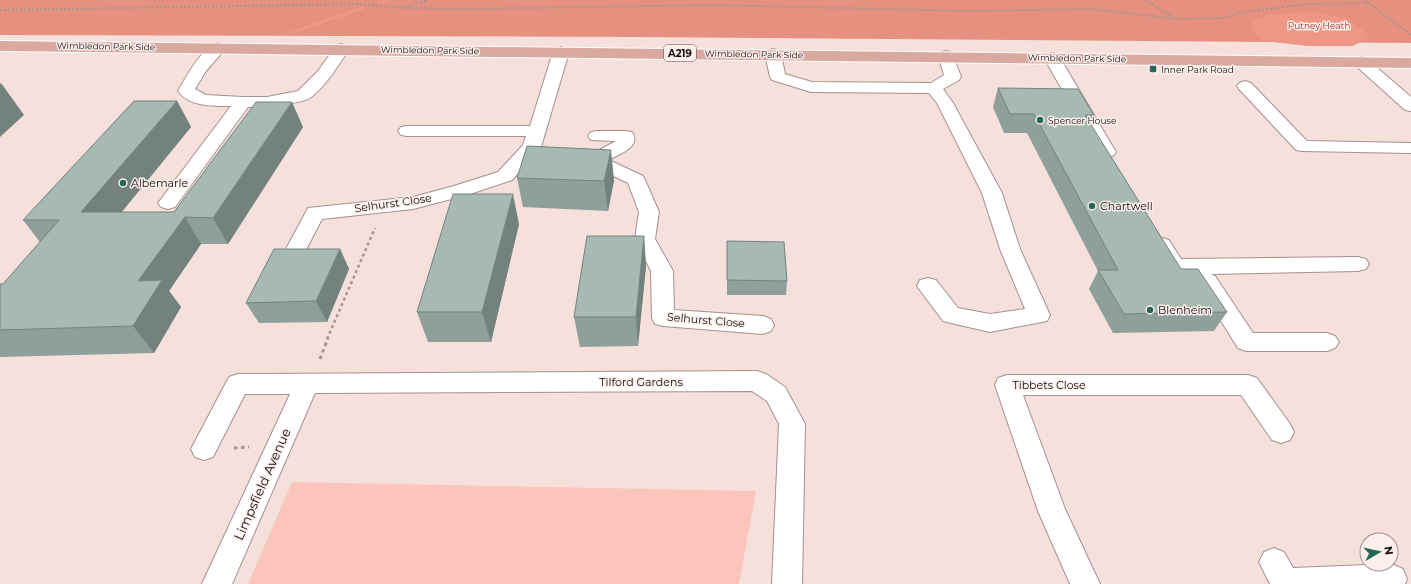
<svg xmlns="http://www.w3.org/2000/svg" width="1411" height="584" viewBox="0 0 1411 584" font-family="Montserrat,sans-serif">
<rect width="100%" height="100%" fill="#f5e0dc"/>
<path fill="#fbc5bb" d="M292 482 756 491 739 584H248Z"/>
<path fill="#e69080" d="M0 0H1411V43L634 37 0 35Z"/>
<path fill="#ee9787" d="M1315 12 1349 19 1371 36 1353 46H1307L1263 41 1252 31 1253 20 1272 14Z"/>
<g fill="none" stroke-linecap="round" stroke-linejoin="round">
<g fill="#ee9787" fill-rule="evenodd">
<path d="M382 0H392L378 5 375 3Z"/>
<path d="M363 6 366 8 365 9 288 35 283 34Z"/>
</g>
<defs>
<g id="minor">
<path d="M218 43 223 45 226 48 206 71 195 89 206 95 243 97H267L298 91 318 71 336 46 341 44 346 46 349 49C338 66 326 86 310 98 300 104 260 107 248 107L175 207 168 209 161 207 158 203 161 199 231 106C214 106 189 107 178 91 186 77 202 47 218 43Z"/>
<path d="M561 47 566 49 569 52 541 147 512 180 467 195 413 209 322 219 298 265 291 267 284 265 280 260 308 208 413 197 454 186 498 172 523 145 526 136H407L401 135 398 131 401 127 407 126H530L553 52 556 49Z"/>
<path d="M773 49 778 51 781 54 785 74 812 82 931 83 944 75 938 56 940 53 946 51 952 53 961 77 959 80 943 89 953 103 1002 193 1020 249 1050 315 1047 321 990 332 951 323 943 321 917 286 920 280 928 278 936 280 958 308 990 314 1025 309 1000 249 982 193 937 103 929 93 811 92 772 80 770 77 765 54 768 51Z"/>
<path d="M1052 53 1058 55 1060 58 1116 152 1113 156 1107 157 1101 156 1098 152 1044 58 1046 55Z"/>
<path d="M1361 57 1367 59 1411 97V111L1405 110 1355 65 1353 62 1355 59Z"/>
<path d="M1245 81 1251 83 1307 141 1411 143V153L1302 151 1296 150 1239 89 1237 86 1239 83Z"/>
<path d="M597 131H626L632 132C642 147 619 154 609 160L643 176 645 180 659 212 655 239 673 271 674 310 763 316 771 319 774 325 771 331 763 334 663 326 655 324 652 318 651 271 635 239 639 212 628 183 591 165 580 163 577 159 580 155 592 154 616 141 591 140 588 136 591 132Z"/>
<path d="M1162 238 1169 240 1181 259 1358 257 1366 259 1369 264 1366 269 1358 271 1211 274 1215 276 1253 333H1327L1335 336 1339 342 1335 348 1327 351H1246L1238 348 1199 286 1167 272 1152 245 1155 240Z"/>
<path d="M757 371 766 374 785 387 805 424 802 584H772L779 424 767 401 752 391 315 393 232 584H202L290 394H245L213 457 204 460 195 457 191 449 229 377 238 374Z"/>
<path d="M1007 375H1248L1257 378 1290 424 1294 432 1290 440 1281 443 1272 440 1241 395H1023L1065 509 1100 584H1070L1038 511 995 385 998 378Z"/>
<path d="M1274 548 1284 552 1293 568 1392 564 1403 569 1407 579 1405 584H1270L1259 562 1264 552Z"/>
</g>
<path id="major" d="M0 41 1411 58V68L0 51Z"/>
</defs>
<use href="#minor" stroke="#a4908c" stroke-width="2"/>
<use href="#major" stroke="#fff" stroke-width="2"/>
<g stroke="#a59592" stroke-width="2" stroke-dasharray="2 2" stroke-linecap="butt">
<path d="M1145 0 1175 18"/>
<path d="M1364 0 1411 35"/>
<path d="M405 7 428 0"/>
<path d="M0 10 358 4 402 8 463 9 712 5 967 11 1092 9 1176 19 1223 18 1244 12 1309 4 1369 3"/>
</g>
<path stroke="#a59592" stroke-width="2.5" stroke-dasharray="3 3" stroke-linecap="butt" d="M327 339 375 228"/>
<g stroke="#a59592" stroke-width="3" stroke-dasharray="3.5 3.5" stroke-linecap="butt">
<path d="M320 359 328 338"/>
<path d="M234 448 249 447"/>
</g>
<use href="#minor" fill="#fff" fill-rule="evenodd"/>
<use href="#major" fill="#d9a9a0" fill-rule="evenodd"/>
</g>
<g fill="#8f9f99">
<path d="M998 88 1094 115 1090 124 1181 269 1227 312 1214 331 1113 333 1089 289 1098 271 1027 133H1004L993 107Z"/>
<path d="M177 101 191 127 122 212H174L303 127 228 244H201L169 291 181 307 154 353 0 357V284H3L40 242 23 220Z"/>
<path d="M517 178 614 180 608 211 523 207Z"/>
<path d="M519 224 491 342H428L417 312Z"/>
<path d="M644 236 646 266 638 346 580 347 574 317Z"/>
<path d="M727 241 787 281 786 295H727Z"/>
<path d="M340 249 349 269 327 322 259 323 246 303Z"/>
</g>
<g fill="#74827d">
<path d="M1 83 24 115 0 137V84Z"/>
<path d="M177 101 191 127 100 238 81 212Z"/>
<path d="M292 102 303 127 228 244 213 218Z"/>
<path d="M611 150 614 180 608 211 604 181Z"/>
<path d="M513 194 519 224 491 342 482 312Z"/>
<path d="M185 217 201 244 169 291 181 307 154 353 133 326 138 281Z"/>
<path d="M644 236 646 266 638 346 636 317Z"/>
<path d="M340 249 349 269 327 322 316 301Z"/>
</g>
<g fill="#a6b9b2" stroke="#74827d">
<path d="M998 88 1078 89 1094 115H1085L1181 269H1198L1227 312 1124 314 1098 270H1118L1034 114H1010Z"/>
<path d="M134 101H177L81 212H174L256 102H292L213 218 185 217 138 281 162 280 133 326 0 330V284H3L59 220H23Z"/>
<path d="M527 146 611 150 604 181 517 178Z"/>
<path d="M453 194H513L482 312H417Z"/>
<path d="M587 236H644L636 317H574Z"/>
<path d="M727 241 784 242 787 281 727 280Z"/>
<path d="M274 249H340L316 301 246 303Z"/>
</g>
<g fill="#256654" stroke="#fcefed" stroke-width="1.5">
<rect x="1149" y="65" width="8" height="8" rx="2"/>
<circle cx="1040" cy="120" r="4"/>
<circle cx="123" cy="183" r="4"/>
<circle cx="1092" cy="206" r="4"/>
<circle cx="1150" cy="310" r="4"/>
</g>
<g text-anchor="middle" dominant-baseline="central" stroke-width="3" stroke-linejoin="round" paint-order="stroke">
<g font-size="9" fill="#922d1e" stroke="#fcefed">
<text x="1319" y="25">Putney Heath</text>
</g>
<g font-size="9" fill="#130c0b" stroke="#fcefed">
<text transform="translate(106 46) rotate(1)">Wimbledon Park Side</text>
<text transform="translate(430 50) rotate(1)">Wimbledon Park Side</text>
<text transform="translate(754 54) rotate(1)">Wimbledon Park Side</text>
<text transform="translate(1077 58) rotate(1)">Wimbledon Park Side</text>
</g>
<g font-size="9" fill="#130c0b" stroke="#fcefed" text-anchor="start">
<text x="1161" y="69">Inner Park Road</text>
<text x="1048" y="120">Spencer House</text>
</g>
<rect fill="#fcefed" stroke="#59504f" stroke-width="1" x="664" y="45" width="32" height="16" rx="3"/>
<g font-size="10" font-weight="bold" fill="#130c0b">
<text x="680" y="53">A219</text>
</g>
<g font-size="11" fill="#130c0b" stroke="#fcefed" text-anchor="start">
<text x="131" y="183">Albemarle</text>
<text x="1100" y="206">Chartwell</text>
<text x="1158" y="310">Blenheim</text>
</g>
<g font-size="11" fill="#130c0b" stroke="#fcefed">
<text transform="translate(393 203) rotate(-8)">Selhurst Close</text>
<text transform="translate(706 320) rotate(5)">Selhurst Close</text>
<text x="641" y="382">Tilford Gardens</text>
<text x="1049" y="385">Tibbets Close</text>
</g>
<g font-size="13" fill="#130c0b" stroke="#fcefed">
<text transform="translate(262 484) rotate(-66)">Limpsfield Avenue</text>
</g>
</g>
<g transform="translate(1379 552) rotate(81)"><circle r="19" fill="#fcefed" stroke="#9f9493"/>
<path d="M0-3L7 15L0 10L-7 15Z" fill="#256654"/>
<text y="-6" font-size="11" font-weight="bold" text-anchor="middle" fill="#130c0b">N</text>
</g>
</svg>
